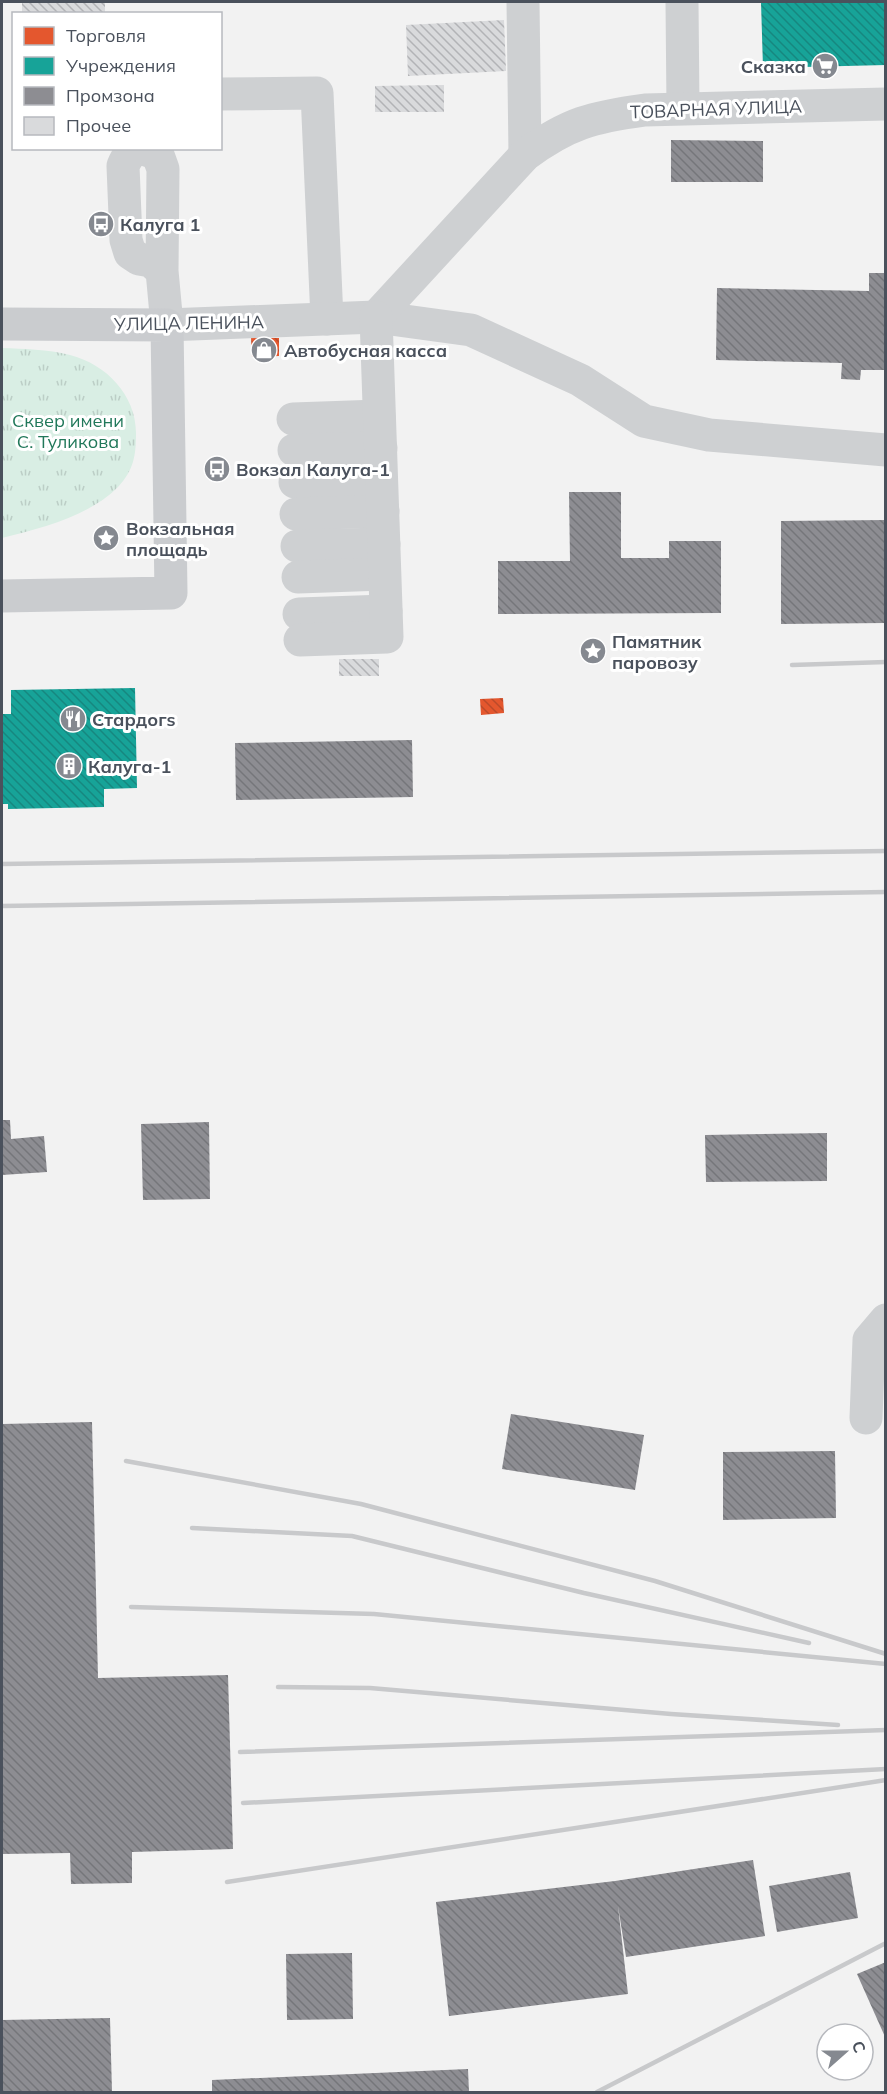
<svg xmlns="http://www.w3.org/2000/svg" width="887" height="2094" viewBox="0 0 887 2094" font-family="Mulish,sans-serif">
<defs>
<pattern id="park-tufts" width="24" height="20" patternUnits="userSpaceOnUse" patternTransform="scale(1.5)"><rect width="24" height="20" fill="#d9eee4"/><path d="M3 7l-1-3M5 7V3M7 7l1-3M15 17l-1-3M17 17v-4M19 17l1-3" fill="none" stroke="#bccec6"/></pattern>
<pattern id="shops-back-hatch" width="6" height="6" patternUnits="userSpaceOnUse" patternTransform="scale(1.5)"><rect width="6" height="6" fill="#e4572e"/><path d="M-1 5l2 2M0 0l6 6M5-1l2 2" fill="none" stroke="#bb4a2a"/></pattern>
<pattern id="public-back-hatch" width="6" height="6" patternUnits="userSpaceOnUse" patternTransform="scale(1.5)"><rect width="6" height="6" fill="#17a398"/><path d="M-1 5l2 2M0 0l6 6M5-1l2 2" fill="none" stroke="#17877f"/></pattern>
<pattern id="industry-back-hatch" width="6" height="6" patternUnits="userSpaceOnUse" patternTransform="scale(1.5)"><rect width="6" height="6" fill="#8d8d92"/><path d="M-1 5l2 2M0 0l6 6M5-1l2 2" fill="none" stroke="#75767a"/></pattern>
<pattern id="building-back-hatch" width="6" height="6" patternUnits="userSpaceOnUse" patternTransform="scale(1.5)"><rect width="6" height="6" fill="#d9dadc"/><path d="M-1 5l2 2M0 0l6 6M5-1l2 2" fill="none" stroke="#b2b3b6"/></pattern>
</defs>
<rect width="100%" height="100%" fill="#f2f2f2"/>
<path fill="url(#park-tufts)" d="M2 348C24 349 47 349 70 355 106 364 136 395 136 433 136 455 134 470 118 487 88 517 41 528 2 538Z"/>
<g fill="url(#shops-back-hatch)">
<path d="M251 338H279V356L252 357Z"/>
<path d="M503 698 504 713 481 715 480 699Z"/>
</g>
<g fill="url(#public-back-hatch)">
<path d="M761 2H886V65L763 68Z"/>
<path d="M135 688 137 788 104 789V807L8 809V804H2V714H11V690Z"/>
</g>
<g fill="url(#industry-back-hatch)">
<path d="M671 140 763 141V182H671Z"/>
<path d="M869 273H886V370H861L860 380 841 379 842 363 716 360 717 288 869 291Z"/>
<path d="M569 492H621V558H669V541H721V613L498 614V561H570Z"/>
<path d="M886 520V623L781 624V521Z"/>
<path d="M412 740 413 797 236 800 235 743Z"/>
<path d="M2 1120H10L11 1139 44 1136 47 1172 2 1175Z"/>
<path d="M209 1122 210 1199 143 1200 141 1124Z"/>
<path d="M827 1133V1181L706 1182 705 1135Z"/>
<path d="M511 1414 644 1435 635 1490 502 1469Z"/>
<path d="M92 1422 98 1678 228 1675 233 1849 132 1852V1883L71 1884 70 1853 2 1854V1424Z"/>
<path d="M835 1451 836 1518 723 1520V1452Z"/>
<path d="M753 1860 765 1936 626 1957 618 1906 628 1994 449 2016 436 1902 615 1881Z"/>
<path d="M850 1872 858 1918 777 1932 769 1886Z"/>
<path d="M352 1953 353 2019 287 2020 286 1954Z"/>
<path d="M886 1962V2039L857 1974Z"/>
<path d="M110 2018 112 2092H2V2020Z"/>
<path d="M468 2069 469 2092H212V2080Z"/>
</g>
<g fill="url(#building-back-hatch)">
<path d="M22 2H105V13L22 12Z"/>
<path d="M504 20 506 71 408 76 406 25Z"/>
<path d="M444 85V112H375V86Z"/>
<rect x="339" y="659" width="40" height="17"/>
</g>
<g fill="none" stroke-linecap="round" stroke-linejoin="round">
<g stroke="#ced0d2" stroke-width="33">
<path d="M523 2 525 155"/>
<path d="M682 2 683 108"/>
<path d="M220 94 317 93 327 319"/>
<path d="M162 271 151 261 139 259 130 253 126 240 123 166C131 146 141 146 158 155L163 169 162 271 167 325 376 317 471 330 580 380 644 421 709 435 886 450"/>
<path d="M376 317 525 155C568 123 593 117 645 110L886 104"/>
<path d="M293 419 379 416"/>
<path d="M294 450 381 448"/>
<path d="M295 482 381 480"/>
<path d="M296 514 383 511"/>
<path d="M297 546 384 544"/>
<path d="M298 577 384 574"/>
<path d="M299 614 386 611"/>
<path d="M300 640 387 637 376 317"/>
<path d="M866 1418 869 1340 886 1320"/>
</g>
<path stroke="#cacccf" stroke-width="33" d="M2 324 167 325 171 593 2 596"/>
<g stroke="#c8c9cb" stroke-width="4.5">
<path d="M792 665 886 662"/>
<path d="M2 864 886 851"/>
<path d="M2 906 886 892"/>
<path d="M126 1461 361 1504 655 1581 886 1654"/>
<path d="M192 1528 352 1536 584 1593 809 1643"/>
<path d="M131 1607 374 1614 886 1664"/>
<path d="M278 1687 370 1688 671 1714 838 1725"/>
<path d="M240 1752 886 1730"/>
<path d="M243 1803 886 1769"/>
<path d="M227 1882 886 1780"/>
<path d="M597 2092 886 1943"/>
</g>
</g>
<defs>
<symbol id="supermarket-disc" viewBox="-11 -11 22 22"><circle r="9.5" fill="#858990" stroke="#fff"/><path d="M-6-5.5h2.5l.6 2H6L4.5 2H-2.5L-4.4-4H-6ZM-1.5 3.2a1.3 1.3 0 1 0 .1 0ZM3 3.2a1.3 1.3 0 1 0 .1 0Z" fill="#fff"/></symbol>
<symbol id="bus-disc" viewBox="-11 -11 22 22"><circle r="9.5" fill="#858990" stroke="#fff"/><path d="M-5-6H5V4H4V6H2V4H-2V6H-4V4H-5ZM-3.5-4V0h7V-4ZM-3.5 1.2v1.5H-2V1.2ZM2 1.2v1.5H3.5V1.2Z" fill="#fff"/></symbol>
<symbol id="shop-disc" viewBox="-11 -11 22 22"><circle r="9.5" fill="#858990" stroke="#fff"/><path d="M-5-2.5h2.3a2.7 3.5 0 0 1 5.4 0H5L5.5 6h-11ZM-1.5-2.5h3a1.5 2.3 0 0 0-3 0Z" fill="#fff"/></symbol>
<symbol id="sight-disc" viewBox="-11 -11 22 22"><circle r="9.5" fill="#858990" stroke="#fff"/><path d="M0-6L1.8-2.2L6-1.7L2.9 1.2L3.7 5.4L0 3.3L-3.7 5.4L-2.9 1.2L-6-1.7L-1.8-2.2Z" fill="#fff"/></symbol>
<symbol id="restaurant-disc" viewBox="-11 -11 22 22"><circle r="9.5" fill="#858990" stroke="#fff"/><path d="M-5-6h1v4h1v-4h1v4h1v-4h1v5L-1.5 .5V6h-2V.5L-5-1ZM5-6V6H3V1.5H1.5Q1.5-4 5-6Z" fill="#fff"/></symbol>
<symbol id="building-disc" viewBox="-11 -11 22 22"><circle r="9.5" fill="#858990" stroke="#fff"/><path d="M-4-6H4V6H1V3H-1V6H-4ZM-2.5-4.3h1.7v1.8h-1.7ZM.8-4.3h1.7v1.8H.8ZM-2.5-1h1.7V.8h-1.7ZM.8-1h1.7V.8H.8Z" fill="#fff"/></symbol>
</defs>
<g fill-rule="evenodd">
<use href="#supermarket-disc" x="810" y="51" width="30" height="30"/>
<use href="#bus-disc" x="86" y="209" width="30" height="30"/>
<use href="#shop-disc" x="249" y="335" width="30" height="30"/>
<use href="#bus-disc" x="202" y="454" width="30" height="30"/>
<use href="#sight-disc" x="91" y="523" width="30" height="30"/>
<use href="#sight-disc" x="578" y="636" width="30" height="30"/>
<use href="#restaurant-disc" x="58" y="704" width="30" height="30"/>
<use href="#building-disc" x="54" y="751" width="30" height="30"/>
</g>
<g text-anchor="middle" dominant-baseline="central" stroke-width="6" stroke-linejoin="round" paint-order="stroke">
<g font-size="18" font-weight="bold" fill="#4a515c" stroke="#fff" text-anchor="start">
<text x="806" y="66" text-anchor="end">Сказка</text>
<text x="120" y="224">Калуга 1</text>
<text x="284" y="350">Автобусная касса</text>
<text x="236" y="469">Вокзал Калуга-1</text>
<text x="126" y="528">Вокзальная<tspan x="126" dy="21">площадь</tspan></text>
<text x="612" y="641">Памятник<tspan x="612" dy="21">паровозу</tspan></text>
<text x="92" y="719">Стардогs</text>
<text x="88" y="766">Калуга-1</text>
</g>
<g font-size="18" fill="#4a515c" stroke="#fff">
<text transform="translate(716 109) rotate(-2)">ТОВАРНАЯ УЛИЦА</text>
<text transform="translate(189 323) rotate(-1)">УЛИЦА ЛЕНИНА</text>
</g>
<g font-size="18" fill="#21785a" stroke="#fff">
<text x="68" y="420">Сквер имени<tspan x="68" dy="21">С. Туликова</tspan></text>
</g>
</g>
<rect width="887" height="2094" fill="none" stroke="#4a515c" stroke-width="6"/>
<rect x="12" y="12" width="210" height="138" fill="#ffffff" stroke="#b7b9be" stroke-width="1.5"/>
<rect x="24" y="27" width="30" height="18" fill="#e4572e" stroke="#b7b9be" stroke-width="1.5"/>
<text x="66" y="42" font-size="18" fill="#4a515c">Торговля</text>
<rect x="24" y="57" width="30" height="18" fill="#17a398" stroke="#b7b9be" stroke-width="1.5"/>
<text x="66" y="72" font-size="18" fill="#4a515c">Учреждения</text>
<rect x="24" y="87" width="30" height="18" fill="#8d8d92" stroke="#b7b9be" stroke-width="1.5"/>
<text x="66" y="102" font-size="18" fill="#4a515c">Промзона</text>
<rect x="24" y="117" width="30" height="18" fill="#d9dadc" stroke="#b7b9be" stroke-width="1.5"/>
<text x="66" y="132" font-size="18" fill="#4a515c">Прочее</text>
<g transform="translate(845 2052) rotate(69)"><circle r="28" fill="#ffffff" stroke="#b7b9be" stroke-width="1.5"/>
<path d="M0-4.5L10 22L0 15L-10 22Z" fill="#858990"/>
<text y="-9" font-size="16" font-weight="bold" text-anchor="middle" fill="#4a515c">С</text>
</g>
</svg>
